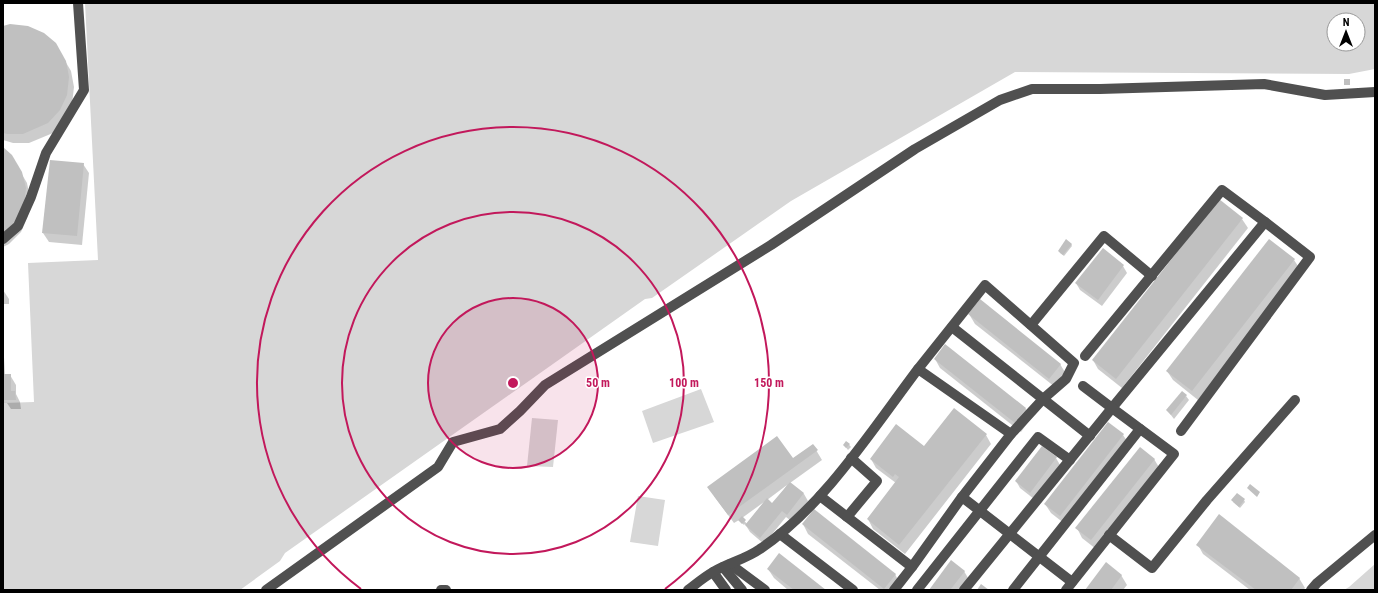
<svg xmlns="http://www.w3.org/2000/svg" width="1378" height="593" viewBox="0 0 1378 593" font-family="'Roboto Condensed',sans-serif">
<rect width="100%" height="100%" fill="#fff"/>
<g fill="#d7d7d7" fill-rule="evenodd">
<path d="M85 3H1375V69L1349 74 1015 72 791 201 652 298 645 299 285 553 280 561 240 590H3V403L34 402 28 263 98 260ZM1334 20H1358V44H1334Z"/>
<path d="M701 389 714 422 653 443 642 411Z"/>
<path d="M532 418 558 420 553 467 527 466Z"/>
<path d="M638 496 665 500 658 546 630 542Z"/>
<path d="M1375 564V590H1344L1349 587Z"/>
</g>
<g fill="#0003" fill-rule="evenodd">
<path d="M3 27 55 44 71 71 74 87 72 104 53 133 29 143H13L3 140Z"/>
<path d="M3 148 11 156 27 183 30 198 28 216 21 232 9 244 3 247Z"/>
<path d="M83 164 89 173 82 245 49 242 43 233Z"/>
<path d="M1242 219 1248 228 1122 388 1098 369 1093 360Z"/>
<path d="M1071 244 1072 246 1064 256 1060 253 1059 251Z"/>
<path d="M1294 260 1300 269 1198 400 1173 380 1167 371Z"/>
<path d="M1123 266 1127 273 1102 306 1080 290 1076 283Z"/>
<path d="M3 290 9 299V304H3Z"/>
<path d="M969 314 1060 364 1066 374 1055 387 975 324Z"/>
<path d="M3 339 5 375H10L16 385V394L20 402 21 409H11L7 403H3Z"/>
<path d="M945 345 1026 409 1031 418 1021 432 940 368 935 359Z"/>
<path d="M1186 396 1189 400 1174 419 1167 410Z"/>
<path d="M986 435 991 444 905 554 873 529 868 519 896 483 876 468 871 459Z"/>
<path d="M1123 435 1129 444 1065 524 1051 513 1045 504Z"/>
<path d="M847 442 851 447 848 450 844 445Z"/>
<path d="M813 445 822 460 790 483 804 494 808 501 791 521 786 517 764 544 750 532 745 524 744 525 739 520 734 523 714 496 793 459ZM787 485 773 505 767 500ZM764 502 747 524 742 518Z"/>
<path d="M1056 458 1060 465 1034 499 1020 488 1016 481Z"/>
<path d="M1154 459 1160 469 1096 549 1082 538 1077 528Z"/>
<path d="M1244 500 1245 502 1240 508 1233 502Z"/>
<path d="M803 524 895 574 900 584 895 590H880L808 534Z"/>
<path d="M1198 545 1299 578 1305 588 1303 590H1250L1203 554Z"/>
<path d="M768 569 824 590H788L774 578Z"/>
<path d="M964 571 968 578 959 590H930Z"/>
<path d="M1121 575 1127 585 1123 590H1086Z"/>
</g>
<g fill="#c0c0c0">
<path d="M10 24 28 26 44 33 56 43 66 61 69 77 67 95 60 110 48 123 23 134H7L3 133V26Z"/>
<rect x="1344" y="79" width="6" height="6"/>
<path d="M3 147 12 155 22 172 26 188 24 206 16 222 3 236Z"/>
<path d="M50 160 84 163 77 236 42 233Z"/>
<path d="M1219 199 1243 218 1116 379 1092 360Z"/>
<path d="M1066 239 1072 244 1063 255 1058 251Z"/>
<path d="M1269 239 1295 259 1192 391 1166 371Z"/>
<path d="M1103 248 1124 265 1098 300 1075 283Z"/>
<path d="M980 299 1061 364 1049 379 968 314Z"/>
<path d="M945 344 1026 408 1015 423 934 359Z"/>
<path d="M3 374H11V391H15L16 400H4Z"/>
<path d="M1182 391 1187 395 1171 415 1166 410Z"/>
<path d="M954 408 987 434 899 545 867 519 899 477 895 474 893 477 870 459 896 424 924 446Z"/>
<path d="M1108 422 1124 434 1060 516 1044 504Z"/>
<path d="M777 436 793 458 813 444 818 450 728 515 707 487Z"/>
<path d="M846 441 850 444 846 448 843 445Z"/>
<path d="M1042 446 1057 457 1030 493 1015 481Z"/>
<path d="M1140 447 1155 459 1091 540 1075 528Z"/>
<path d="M790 482 804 493 787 515 782 511 760 538 745 525 767 498 772 503Z"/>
<path d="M1250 484 1260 492 1257 497 1247 488Z"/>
<path d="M1237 493 1245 499 1239 507 1231 500Z"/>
<path d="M814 509 896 574 884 589 802 524Z"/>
<path d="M1219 514 1300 578 1291 590H1256L1196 545Z"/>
<path d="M742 516 746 520 742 524 738 520Z"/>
<path d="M779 553 826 590H794L767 569Z"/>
<path d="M951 560 965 571 950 590H929Z"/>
<path d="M1106 562 1122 575 1111 590H1085Z"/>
<path d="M981 584 989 590H977Z"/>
</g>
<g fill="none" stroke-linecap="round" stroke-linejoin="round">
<g stroke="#505050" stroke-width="10">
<path d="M3 239 18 226 31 197 46 153 84 90 78 3"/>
<path d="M1031 325 1104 236 1152 276"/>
<path d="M952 327 1090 436"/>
<path d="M918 369 985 285 1074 363 1066 379 1043 399 1011 434"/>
<path d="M1083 386 1112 408 1265 222 1222 190 1085 356"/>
<path d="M1181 431 1310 257 1265 222"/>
<path d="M820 496 912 567 962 497"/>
<path d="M847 517 877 481 851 458"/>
<path d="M780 534 853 590"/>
<path d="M1109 535 1152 568 1207 500 1295 400"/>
<path d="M730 564 765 590"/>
<path d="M723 567 742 590"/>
<path d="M713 572 726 590"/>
<path d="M266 590 438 467 453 442 500 429 520 411 545 385 771 245 915 149 1000 100 1032 89H1100L1264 84 1325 95 1375 92"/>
<path d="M441 590H446"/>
<path d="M688 590C696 584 704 577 713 572 728 563 746 559 760 549 823 507 872 430 918 369L1011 434 962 497 1072 582"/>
<path d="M894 590 912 567"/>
<path d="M917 590 1038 437 1070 460"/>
<path d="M964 590 1112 408 1174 454 1066 590"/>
<path d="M1013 590 1140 429"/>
<path d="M1311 590 1317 583 1375 535"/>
</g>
</g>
<circle cx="513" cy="383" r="85" fill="#c2185b" fill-opacity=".12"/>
<g fill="none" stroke="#c2185b" stroke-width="2">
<circle cx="513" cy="383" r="85"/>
<circle cx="513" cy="383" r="171"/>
<path d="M361 589A256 256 0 1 1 665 589"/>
</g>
<circle cx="513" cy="383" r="6" fill="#c2185b" stroke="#fff" stroke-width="2"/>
<g font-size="12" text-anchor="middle" font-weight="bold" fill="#c2185b" stroke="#fff" stroke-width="3" stroke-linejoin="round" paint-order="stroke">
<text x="598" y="387">50 m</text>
<text x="684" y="387">100 m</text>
<text x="769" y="387">150 m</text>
</g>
<rect width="1378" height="593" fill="none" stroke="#000000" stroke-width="8"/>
<g transform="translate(1346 32)"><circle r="19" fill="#ffffff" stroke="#999999"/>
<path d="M0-3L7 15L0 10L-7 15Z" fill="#000000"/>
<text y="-6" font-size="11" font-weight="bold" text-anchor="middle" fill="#000000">N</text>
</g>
</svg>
